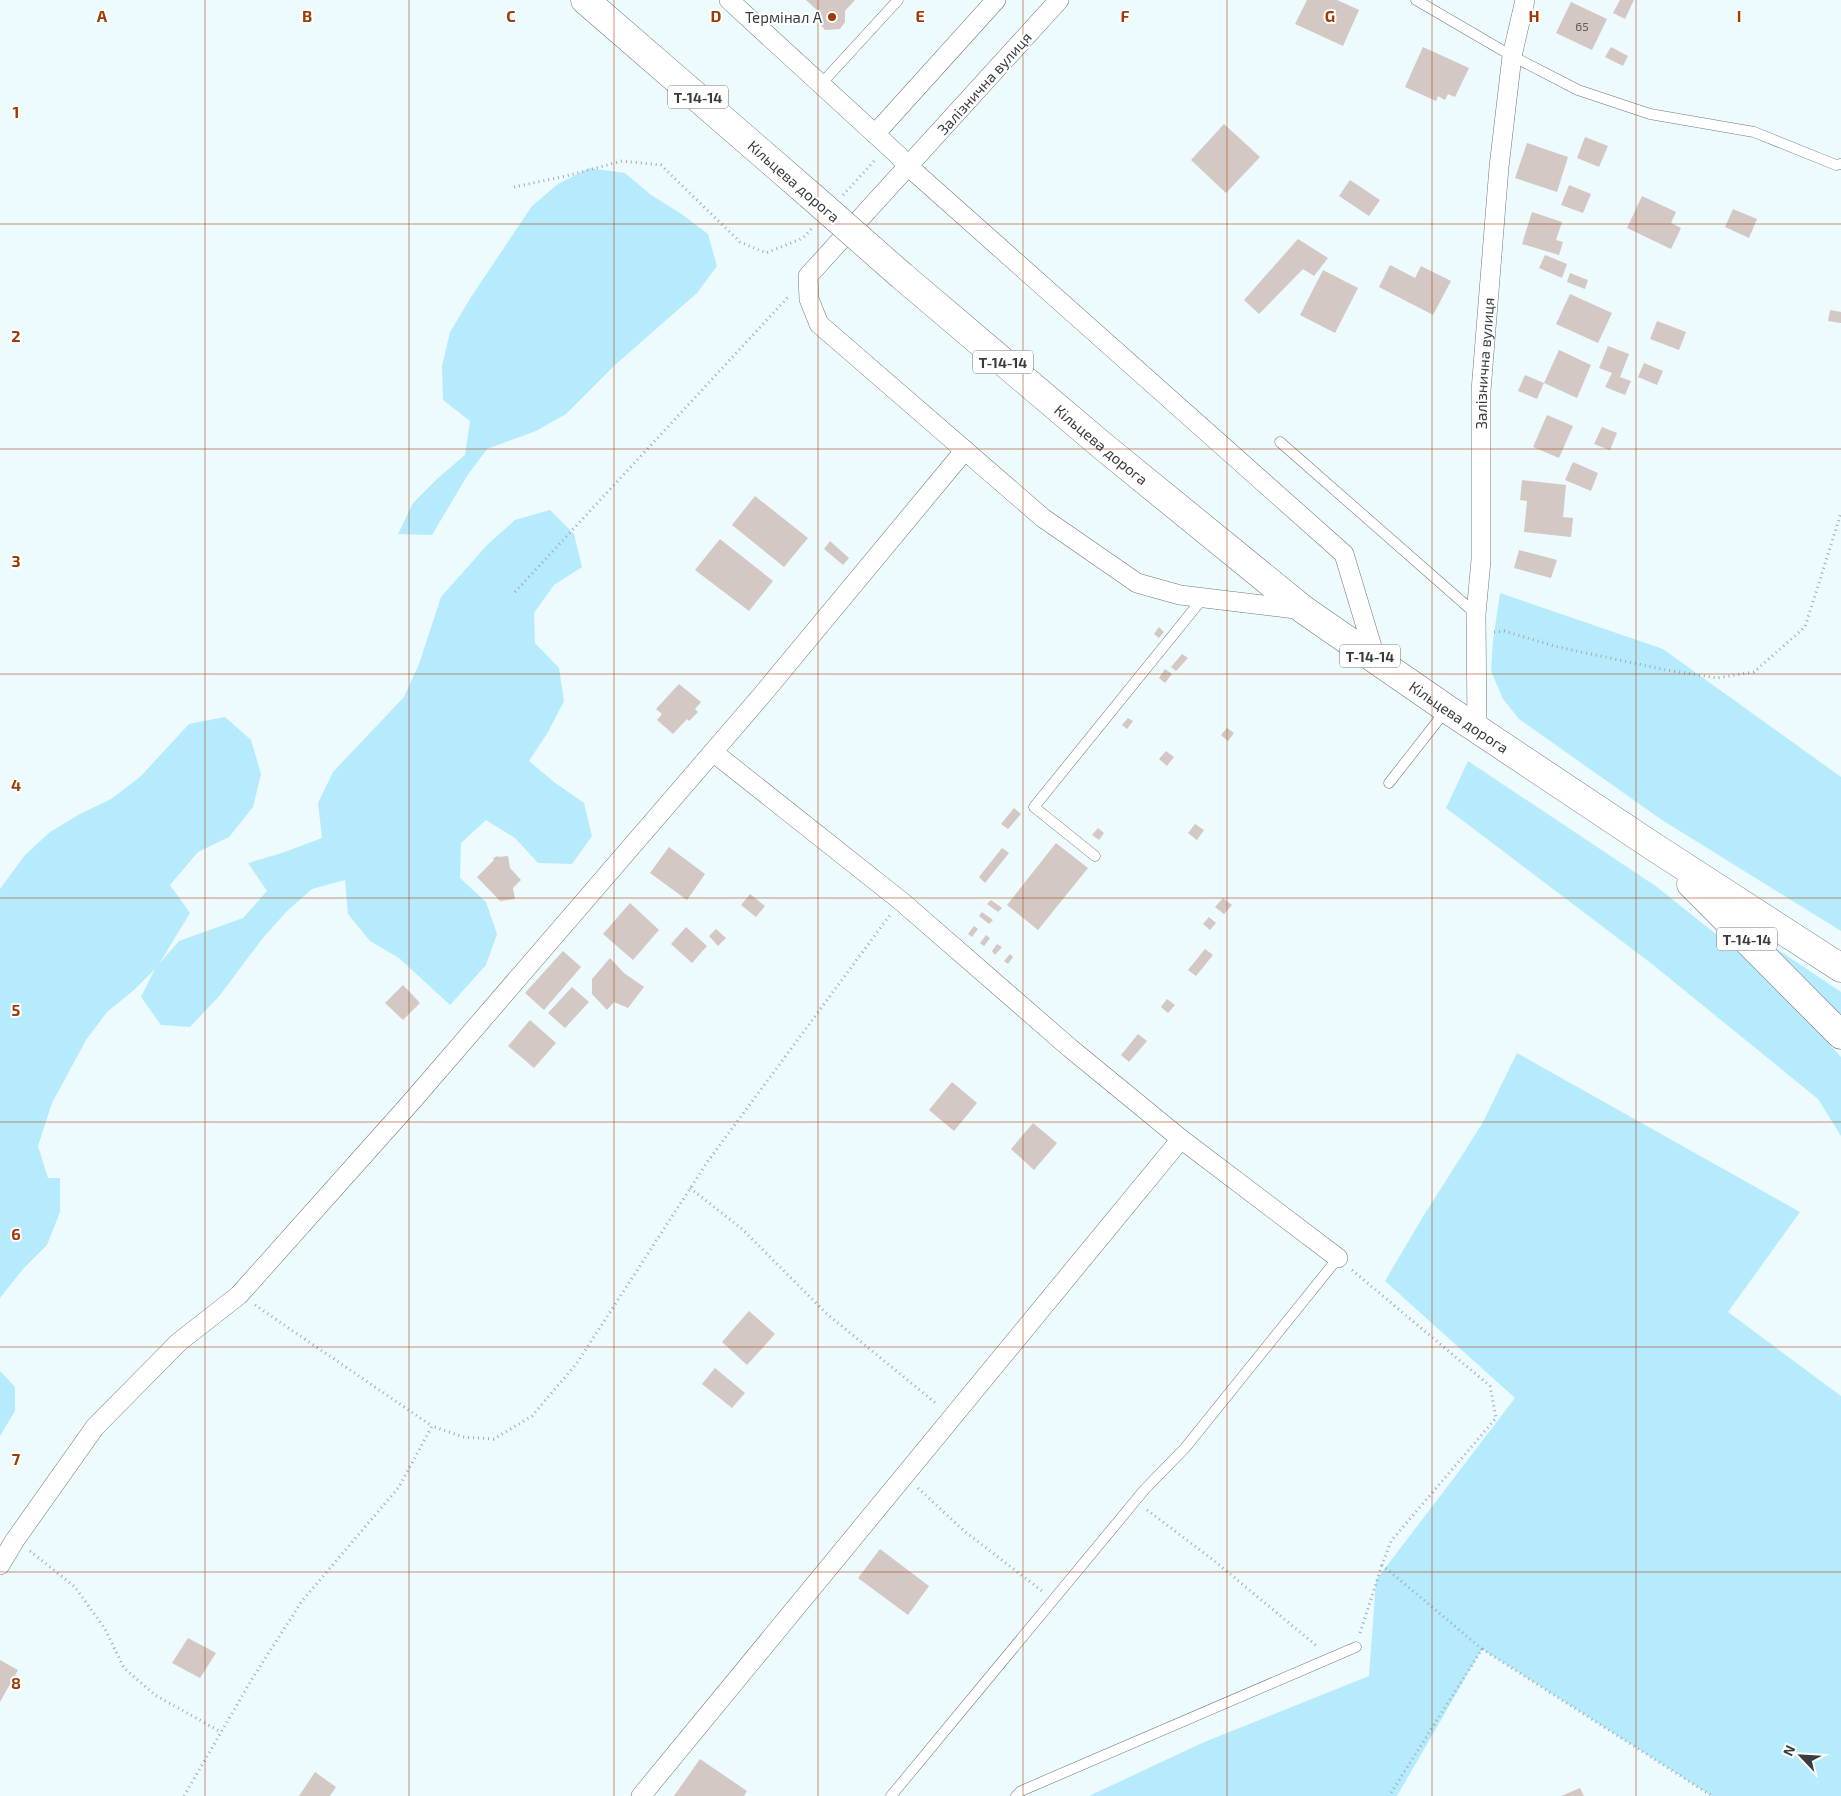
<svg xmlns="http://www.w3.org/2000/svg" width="1841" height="1796" viewBox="0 0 1841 1796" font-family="'Exo 2',sans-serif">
<rect width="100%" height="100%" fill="#edfafe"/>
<g fill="#b6ebfd">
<path d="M589 168 625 173 651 195 680 213 708 234 717 266 697 293 615 365 566 414 536 431 487 449 467 476 432 535 398 534 413 503 438 478 465 455 470 421 443 400 442 366 450 332 473 294 532 206 558 184Z"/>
<path d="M550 510 574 534 582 567 554 585 534 613 535 643 559 668 564 701 548 732 529 761 554 782 584 803 592 836 572 864 538 863 515 838 486 820 461 843 460 878 486 902 497 934 486 965 450 1005 399 958 370 941 348 914 345 880 312 889 286 912 262 939 220 995 190 1027 161 1025 141 997 155 969 134 990 107 1012 86 1040 52 1103 38 1146 48 1178H60V1212L47 1245 23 1269 0 1298V889L25 855 50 832 80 814 111 799 140 777 189 724 225 717 251 740 261 774 253 807 229 837 198 852 170 885 190 913 159 964 179 941 243 918 267 891 248 863 282 853 322 838 318 803 333 772 404 697 419 664 441 597 488 544 515 520Z"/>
<path d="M1500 593 1663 649 1841 777V931L1662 820 1519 719 1503 699 1491 671 1493 641Z"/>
<path d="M1468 761 1657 887 1762 971 1841 1057V1136L1818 1099 1652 964 1446 808Z"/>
<path d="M1767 942 1841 992V1020Z"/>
<path d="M1517 1053 1800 1212 1728 1312 1841 1396V1796H1712L1482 1649 1397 1796H1089L1202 1743 1369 1676 1376 1580 1515 1398 1385 1281 1424 1215 1482 1124Z"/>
<path d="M0 1371 15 1387V1411L0 1436Z"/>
</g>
<g fill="#d4c8c4">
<path d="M806 0H855L845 11V22L840 29 825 30 820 24 819 12Z"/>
<path d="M1307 0H1337L1359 10 1343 46 1295 24Z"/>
<path d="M1620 0H1634L1625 19 1613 13Z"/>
<path d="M1571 2 1607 19 1592 50 1556 33Z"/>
<path d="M1423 47 1469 68 1455 97 1448 94 1445 100 1438 96 1436 101 1405 87Z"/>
<path d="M1611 47 1628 56 1623 66 1605 57Z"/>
<path d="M1224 124 1260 157 1226 193 1191 160Z"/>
<path d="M1585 137 1608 146 1599 167 1577 158Z"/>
<path d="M1527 143 1568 157 1557 192 1515 178Z"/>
<path d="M1350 180 1380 200 1369 216 1339 196Z"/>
<path d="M1569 185 1591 194 1583 213 1561 205Z"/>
<path d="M1642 196 1676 212 1671 223 1681 228 1671 249 1627 228Z"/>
<path d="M1733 209 1757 219 1749 238 1725 227Z"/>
<path d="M1532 212 1562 222 1556 240 1563 242 1559 255 1522 244Z"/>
<path d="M1298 239 1328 258 1314 276 1303 269 1259 314 1244 300Z"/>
<path d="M1545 255 1567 264 1562 278 1539 268Z"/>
<path d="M1390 265 1415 278 1421 266 1451 281 1433 315 1379 287Z"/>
<path d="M1323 270 1358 288 1335 333 1300 315Z"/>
<path d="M1570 273 1588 280 1585 289 1567 282Z"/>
<path d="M1570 294 1612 313 1598 343 1556 324Z"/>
<path d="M1830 310 1841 312V323L1828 321Z"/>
<path d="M1657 321 1686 332 1679 350 1650 339Z"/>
<path d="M1608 346 1629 354 1620 377 1631 381 1625 395 1605 387 1612 373 1599 368Z"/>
<path d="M1559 350 1591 365 1577 398 1544 383 1537 399 1518 391 1525 375 1544 383Z"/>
<path d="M1644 363 1663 371 1657 385 1638 377Z"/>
<path d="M1547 415 1573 426 1559 458 1533 447Z"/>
<path d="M1602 427 1617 433 1610 450 1594 444Z"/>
<path d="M1573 462 1598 473 1591 491 1565 480Z"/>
<path d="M1522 480 1566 485 1563 517 1573 518 1571 537 1524 532 1527 501 1520 500Z"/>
<path d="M755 496 808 538 784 567 732 525Z"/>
<path d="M720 539 773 581 749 611 695 570Z"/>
<path d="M830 541 849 558 843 565 824 549Z"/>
<path d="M1519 550 1557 560 1551 578 1514 568Z"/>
<path d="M1159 627 1164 632 1159 638 1154 634Z"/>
<path d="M1182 654 1188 658 1176 671 1171 667Z"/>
<path d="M1165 669 1172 674 1165 683 1159 678Z"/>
<path d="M679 684 701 702 695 709 698 712 689 721 687 719 673 734 657 720 662 714 656 709Z"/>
<path d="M1128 718 1133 721 1127 729 1122 725Z"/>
<path d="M1227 728 1234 733 1228 741 1221 735Z"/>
<path d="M1166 751 1174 757 1167 766 1159 759Z"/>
<path d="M1014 808 1021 814 1008 829 1001 824Z"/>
<path d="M1195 824 1204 830 1197 840 1188 833Z"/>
<path d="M1098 828 1104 833 1099 840 1092 835Z"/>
<path d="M1056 843 1088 868 1038 930 1007 905Z"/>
<path d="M669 847 705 874 687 900 650 873Z"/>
<path d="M1002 848 1009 853 985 883 979 877Z"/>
<path d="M498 856 499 857 508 856 510 868 521 880 513 888 515 899 500 901 477 877 494 860 493 858Z"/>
<path d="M750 894 765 906 756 917 741 905Z"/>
<path d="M1223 898 1232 905 1224 914 1215 907Z"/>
<path d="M991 900 1002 908 998 912 987 904Z"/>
<path d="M630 903 659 930 633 960 603 934Z"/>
<path d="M982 912 993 920 989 924 979 916Z"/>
<path d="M1209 917 1216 923 1210 930 1203 924Z"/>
<path d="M974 926 978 929 972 937 968 934Z"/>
<path d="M686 927 707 946 692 963 671 944Z"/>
<path d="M716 929 726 938 718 946 709 936Z"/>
<path d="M986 935 990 938 984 946 980 943Z"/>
<path d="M997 944 1002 947 995 955 992 951Z"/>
<path d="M1205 949 1213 955 1196 976 1188 970Z"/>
<path d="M563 951 581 967 544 1010 525 993Z"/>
<path d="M1010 954 1013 957 1008 964 1004 961Z"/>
<path d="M610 958 624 973 644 987 628 1008 614 1002 607 1010 592 994V979Z"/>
<path d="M403 985 420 1003 403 1020 385 1003Z"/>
<path d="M572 987 589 1002 565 1028 548 1013Z"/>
<path d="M1167 999 1175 1005 1168 1013 1161 1007Z"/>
<path d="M530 1020 556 1043 534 1068 508 1046Z"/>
<path d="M1138 1034 1147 1041 1129 1062 1121 1055Z"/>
<path d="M952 1082 977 1103 954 1131 929 1110Z"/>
<path d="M1033 1123 1057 1143 1034 1170 1011 1149Z"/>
<path d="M749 1311 775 1334 747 1365 722 1342Z"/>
<path d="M715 1368 745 1393 732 1408 702 1384Z"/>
<path d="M880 1549 929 1586 908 1615 858 1578Z"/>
<path d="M188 1638 216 1653 200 1678 172 1663Z"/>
<path d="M0 1660 18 1670 0 1702Z"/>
<path d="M700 1759 747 1791 744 1796H674Z"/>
<path d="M315 1772 336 1787 330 1796H299Z"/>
<path d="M1580 1788 1584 1796H1561Z"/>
</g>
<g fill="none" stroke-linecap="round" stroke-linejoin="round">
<defs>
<g id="lane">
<path d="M1416 0 1512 56 1578 90 1650 114 1754 132 1836 165 1841 164"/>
<path d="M821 84 898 0"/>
<path d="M1280 442 1476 614"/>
<path d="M1389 783 1447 709"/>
<path d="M1095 856 1034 807 1203 598"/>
<path d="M891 1796 1145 1489 1185 1448 1338 1258"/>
<path d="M1016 1796 1021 1791 1356 1647"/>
</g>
<g id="street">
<path d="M729 0 898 155 909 167 1344 554 1376 660"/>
<path d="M1059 0 808 276 809 299 819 324 1043 518 1137 583 1180 595 1304 610"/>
<path d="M875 134 996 0"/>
<path id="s1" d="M1477 729 1476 614 1481 560V391L1499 167 1512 56 1525 0"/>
<path d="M713 752 901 901 1070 1048 1181 1139 1338 1258"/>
<path d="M0 1565 15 1540 95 1427 179 1342 239 1295 413 1100 762 695 965 450"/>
<path d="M641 1796 1181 1139"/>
</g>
<g id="highway">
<path d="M585 0 810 195"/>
<path id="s2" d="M902 276 1105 448 1304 610 1447 709 1651 845 1841 968"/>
<path d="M1691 884 1841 1035"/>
</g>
</defs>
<use href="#lane" stroke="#6f797d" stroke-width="11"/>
<use href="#street" stroke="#6f797d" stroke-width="20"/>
<use href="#highway" stroke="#6f797d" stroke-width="29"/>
<g stroke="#a1abae" stroke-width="3" stroke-dasharray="1 4" stroke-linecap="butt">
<path d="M514 187 566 176 622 161 661 165 740 242 766 253 803 238 813 227"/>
<path d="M843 195 876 159"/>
<path d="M515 592 789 296"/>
<path d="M1494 632 1504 631 1558 647 1666 670 1717 678 1754 672 1805 627 1841 513"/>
<path d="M690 1188 742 1229 827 1314 938 1405"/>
<path d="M1352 1270 1490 1386 1496 1418 1391 1541 1382 1565 1482 1649 1389 1796"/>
<path d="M255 1305 432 1426"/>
<path d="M918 1488 963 1530 1042 1591"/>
<path d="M1147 1510 1212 1559 1318 1647"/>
<path d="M30 1551 75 1587 105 1629 124 1668 155 1695 221 1732"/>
<path d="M1360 1633 1382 1565"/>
<path d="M1482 1649 1712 1796"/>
<path d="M184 1796 252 1679 302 1601 399 1487 432 1426 463 1437 494 1439 532 1416 577 1363 708 1161 890 915"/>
</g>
<use href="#lane" stroke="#fff" stroke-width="10"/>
<use href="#street" stroke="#fff" stroke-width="19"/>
<use href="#highway" stroke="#fff" stroke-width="28"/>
<defs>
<path id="highway-bridge" d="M810 195 902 276"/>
</defs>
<use href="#highway-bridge" stroke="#6f797d" stroke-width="29" stroke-linecap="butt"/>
<use href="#highway-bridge" stroke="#fff" stroke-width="28"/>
</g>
<path fill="none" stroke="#9f3b07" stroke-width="1" stroke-opacity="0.55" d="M205 0V1796M409 0V1796M614 0V1796M818 0V1796M1023 0V1796M1227 0V1796M1432 0V1796M1636 0V1796M0 224H1841M0 449H1841M0 674H1841M0 898H1841M0 1122H1841M0 1347H1841M0 1572H1841"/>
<circle fill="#9f3b07" stroke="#fff" stroke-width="2" cx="832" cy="17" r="5"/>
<g text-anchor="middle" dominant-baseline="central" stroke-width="4" stroke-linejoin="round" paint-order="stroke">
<g font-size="12" fill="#5f6060">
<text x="1582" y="26">65</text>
</g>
<g fill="#fff" stroke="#747779" stroke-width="1">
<rect x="668" y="85.5" width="60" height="23" rx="4"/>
<rect x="973" y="350.5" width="60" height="23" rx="4"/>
<rect x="1340" y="644.5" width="60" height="23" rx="4"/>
<rect x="1717" y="927.5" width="60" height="23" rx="4"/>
</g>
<g font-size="14" font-weight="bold" fill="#383d3f">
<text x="698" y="97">Т-14-14</text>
<text x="1003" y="362">Т-14-14</text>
<text x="1370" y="656">Т-14-14</text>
<text x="1747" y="939">Т-14-14</text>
</g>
<g font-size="15" fill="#383d3f" stroke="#fff" text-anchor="end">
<text x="822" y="17">Термінал А</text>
</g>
<g font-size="15" fill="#383d3f" stroke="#fff">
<text transform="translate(984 83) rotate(-48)">Залізнична вулиця</text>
<text transform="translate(794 181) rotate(41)">Кільцева дорога</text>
<text stroke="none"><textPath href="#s1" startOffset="366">Залізнична вулиця</textPath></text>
<text stroke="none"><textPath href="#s2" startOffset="261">Кільцева дорога</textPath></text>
<text stroke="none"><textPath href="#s2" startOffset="711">Кільцева дорога</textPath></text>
</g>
</g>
<g font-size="16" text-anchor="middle" font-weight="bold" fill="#9f3b07" stroke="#fff" stroke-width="4" stroke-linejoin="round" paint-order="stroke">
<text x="102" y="22">A</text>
<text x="307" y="22">B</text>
<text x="511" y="22">C</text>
<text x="716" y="22">D</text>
<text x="920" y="22">E</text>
<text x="1125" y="22">F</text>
<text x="1330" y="22">G</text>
<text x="1534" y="22">H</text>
<text x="1739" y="22">I</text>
<text x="16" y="118">1</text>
<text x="16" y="342">2</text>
<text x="16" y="567">3</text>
<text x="16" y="791">4</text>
<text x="16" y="1016">5</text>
<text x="16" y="1240">6</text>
<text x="16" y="1465">7</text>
<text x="16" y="1689">8</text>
</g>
<g transform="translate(1801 1756) rotate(295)" stroke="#ffffff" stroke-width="4" paint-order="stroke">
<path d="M0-4L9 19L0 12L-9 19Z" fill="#383d3f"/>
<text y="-8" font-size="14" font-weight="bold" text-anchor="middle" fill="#383d3f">N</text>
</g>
</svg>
